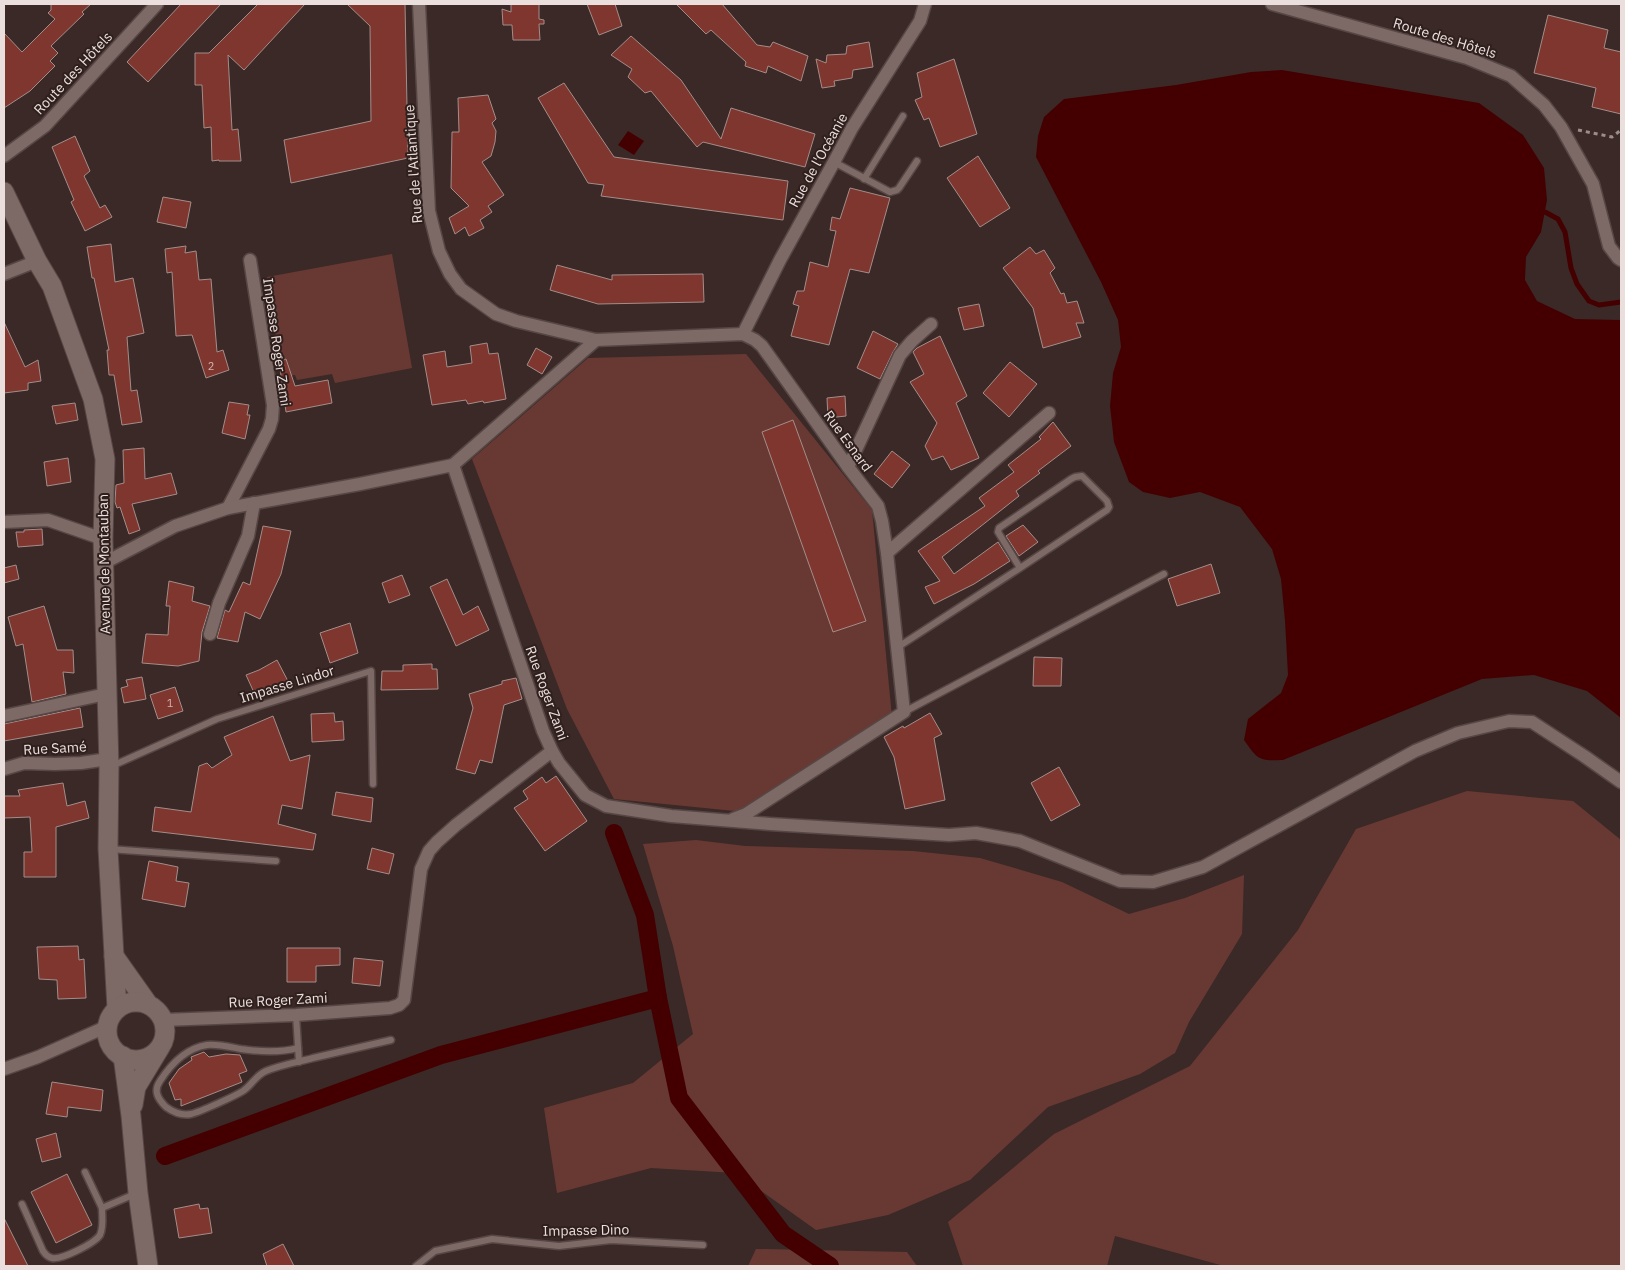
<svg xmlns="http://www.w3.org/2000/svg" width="1625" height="1270" viewBox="0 0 1625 1270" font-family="'IBM Plex Sans',sans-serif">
<rect width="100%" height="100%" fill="#3b2927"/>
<g fill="#683933">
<path d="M392 254 412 368 335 383 332 374 297 380 295 375 282 377 267 277Z"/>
<path d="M746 354 872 510 892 717 745 812 614 799 567 709 472 459 588 358Z"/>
<path d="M1467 791 1573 801 1621 840V1266H1224L1115 1236 1107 1266H963L948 1222 1054 1134 1190 1066 1298 930 1356 829Z"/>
<path d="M696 840 745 846 913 851 980 858 1062 882 1129 914 1185 898 1244 875 1242 934 1189 1022 1175 1053 1140 1074 1048 1107 970 1180 888 1215 816 1230 736 1173 651 1168 557 1193 544 1108 633 1083 693 1034 673 946 643 844Z"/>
<path d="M756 1249 907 1252 917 1266H748Z"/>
</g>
<g fill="#400">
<path d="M1282 70 1479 103 1523 135 1544 168 1547 200 1541 232 1526 257 1525 280 1537 301 1575 319 1621 320V718L1587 691 1534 675 1482 679 1283 760C1259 761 1258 760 1244 740L1248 719 1281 693 1288 675 1285 621 1281 579 1272 549 1240 507 1200 492 1170 498 1143 492 1129 482 1114 442 1110 406 1113 373 1121 347 1118 320 1101 282 1036 157 1038 136 1044 117 1064 99 1176 85 1251 72Z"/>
<path d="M628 131 644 141 634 155 618 145Z"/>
</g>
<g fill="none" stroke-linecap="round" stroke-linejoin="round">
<path stroke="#400" stroke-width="5" d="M1545 212 1558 219 1565 232 1571 268 1577 284 1589 301 1599 305 1621 302"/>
<g stroke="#400" stroke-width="18">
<path d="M614 833 645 915 658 998 679 1098 783 1234 830 1266"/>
<path d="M165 1156 441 1055 658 998"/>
</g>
</g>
<g fill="#7f362e" stroke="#a38d8a">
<path d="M51 4H91L82 12 84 14 51 46 58 53 50 61 55 66 30 91 4 108V33L22 52 55 19 48 13 51 10Z"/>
<path d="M181 4H221L148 82 127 62Z"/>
<path d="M258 4H305L244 70 228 55 232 130 238 129 241 161H219V160L212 161 211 127 204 128 202 85H195V53H209Z"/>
<path d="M347 4H405L408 158 291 183 284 140 371 121 370 26Z"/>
<path d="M511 4H539V19L544 20V24H539L540 40H513L512 25H503L502 9 511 12Z"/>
<path d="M587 4H615L622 26 599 35Z"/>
<path d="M676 4H722L757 45 770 47 773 42 808 56 801 81 768 66 766 73 745 66 746 62 711 30 706 34Z"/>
<path d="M1548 15 1608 30 1604 48 1621 52V114L1592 107 1596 88 1534 73Z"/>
<path d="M631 36 681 80 721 139 731 108 815 134 805 167 703 142 697 147 651 91 645 93 628 77 632 69 611 55Z"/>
<path d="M869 42 873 67 853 70 852 78 834 81 835 86 822 88 816 59 826 63 827 55 846 54 847 46Z"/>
<path d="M954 59 977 134 940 147 929 118 924 120 915 100 922 97 917 73Z"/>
<path d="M564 83 614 157 788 181 783 220 601 196 604 185 588 183 538 98Z"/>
<path d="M488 95 496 119 492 123 496 131 495 142 491 156 482 162 504 195 488 206 492 212 480 220 484 228 469 236 465 227 455 234 449 218 469 206 451 188 452 132H459L458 98Z"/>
<path d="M75 136 90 171 84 176 100 208 105 205 112 217 85 231 71 202 74 200 52 147Z"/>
<path d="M978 156 1010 208 980 227 947 178Z"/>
<path d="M850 188 890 198 869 273 850 269 829 345 791 336 799 306 793 304 797 291H804L810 262 828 267 836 231 830 230 832 217 840 219Z"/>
<path d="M163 197 191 202 186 228 157 222Z"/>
<path d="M111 244 115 282 133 278 144 333 127 337 131 391 137 390 142 422 122 425 114 375H109L107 350H109L94 278H92L87 247Z"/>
<path d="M186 246 185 253 196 251 199 280 211 279 217 352 223 350 229 370 206 378 192 335 176 336 172 272 167 273 165 249Z"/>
<path d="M1030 247 1036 254 1044 250 1055 268 1050 273 1061 294 1064 293 1067 303 1077 301 1084 323H1076L1081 337 1043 348 1033 308 1003 268Z"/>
<path d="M557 265 612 280V275L703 274 704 302 598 304 550 290Z"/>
<path d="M979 304 984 326 964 330 958 308Z"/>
<path d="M4 322 25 367 38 360 41 381 28 383V390L4 393Z"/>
<path d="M873 331 898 344 893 352 880 379 857 368Z"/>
<path d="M940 336 967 396 956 403 979 458 951 470 943 456 932 460 925 446 937 423 910 382 924 374 913 352 917 348Z"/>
<path d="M487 343 489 354 498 353 506 399 484 403 483 401 468 404 466 400 432 405 423 355 445 351 447 367 472 363 470 346Z"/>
<path d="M536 348 552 357 542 374 527 365Z"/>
<path d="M286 359 295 386 328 380 332 403 286 412 279 361Z"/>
<path d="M1010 362 1037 384 1009 417 983 393Z"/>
<path d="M845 396 846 416 828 418 827 398Z"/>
<path d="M229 402 249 405 247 415H250L245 439 222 433Z"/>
<path d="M75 403 78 420 56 424 52 406Z"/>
<path d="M793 420 866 621 833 632 762 432Z"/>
<path d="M1053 422 1071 446 1038 471 1040 473 1016 491 1019 496 942 557 954 574 998 542 1010 561 974 584 934 604 925 587 940 581 918 551 985 506 979 498 1014 472 1008 465 1041 439 1039 437Z"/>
<path d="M144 448 145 479 171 473 177 494 132 504 140 530 129 534 120 507 117 508 115 502 116 485 124 483 123 450Z"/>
<path d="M892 451 910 465 892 488 874 474Z"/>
<path d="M68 458 71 482 47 486 44 462Z"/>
<path d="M1023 525 1038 542 1019 556 1006 536Z"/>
<path d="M263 526 291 531 281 574 260 619 245 612 238 642 217 638 225 610 229 612 243 582 250 585Z"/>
<path d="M42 529 43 545 18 547 16 532H24V530Z"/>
<path d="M1211 564 1220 593 1177 606 1168 579Z"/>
<path d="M16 565 19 579 4 583V568Z"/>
<path d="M402 575 410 595 389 603 382 583Z"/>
<path d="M447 579 463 615 478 606 489 630 456 646 430 587Z"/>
<path d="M169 581 194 587 192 601 210 606 202 632 199 661 178 666 142 663 146 634 168 635 170 606H166Z"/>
<path d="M44 606 57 650H73L74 673 63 672 66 694 32 702 23 644 16 646 8 617Z"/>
<path d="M350 623 358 653 330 663 320 633Z"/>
<path d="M1034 657 1062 658 1061 686H1033Z"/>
<path d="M277 660 290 685 257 699 246 675 259 670Z"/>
<path d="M432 664V669H437L438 689 381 690 382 671H403V665Z"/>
<path d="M142 677 146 699 124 703 121 688 128 686 126 680Z"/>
<path d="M516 678 522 699 504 705 492 763 480 760 475 774 456 769 473 708 469 694 502 684V681Z"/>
<path d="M175 687 183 711 158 719 150 695Z"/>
<path d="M80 708 83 727 4 741V724Z"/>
<path d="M334 713 335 722 343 721 344 740 312 742 311 714Z"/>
<path d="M930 713 942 734 934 738 945 800 905 809 894 757 884 737 903 726 904 728Z"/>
<path d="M273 716 290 761 310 755 302 809 282 805 278 824 316 834 313 850 152 831 155 807 191 812 199 766 207 763 212 768 232 755 224 737Z"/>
<path d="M1059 767 1080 805 1051 821 1031 783Z"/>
<path d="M556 776 587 821 545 851 514 808 528 799 523 791 542 777 546 783Z"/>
<path d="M63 783 67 806 85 801 89 818 56 827V877H24V852H32L30 817 4 818V796H20L18 790Z"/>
<path d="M336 792 373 798 371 822 332 815Z"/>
<path d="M372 848 394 854 389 874 367 869Z"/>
<path d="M149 861 178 867 176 881 189 883 185 907 142 899Z"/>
<path d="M78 946 79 960 84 959 86 998 58 999 57 980 39 979 37 947Z"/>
<path d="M287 948H340V965L316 966V982H287Z"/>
<path d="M354 958 383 961 380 986 352 983Z"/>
<path d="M204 1052 209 1057 226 1054 240 1055 247 1071 239 1074 242 1082 181 1106V1099L175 1100 169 1083 179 1069 192 1060 191 1057Z"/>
<path d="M52 1082 103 1090 101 1111 68 1107 67 1117 46 1114Z"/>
<path d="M56 1133 61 1157 42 1162 36 1139Z"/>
<path d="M67 1174 92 1225 56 1243 31 1192Z"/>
<path d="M199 1204 200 1209 208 1208 212 1233 179 1238 174 1209Z"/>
<path d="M4 1218 28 1266H4Z"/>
<path d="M283 1244 294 1266H267L263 1254Z"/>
</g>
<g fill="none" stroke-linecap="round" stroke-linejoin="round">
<defs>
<g id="lane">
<path d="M834 162 890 192 897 190 899 188 917 161"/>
<path d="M864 179 903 116"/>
<path d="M898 647 1020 568 1107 510 1109 507 1107 501 1082 476 1075 477 1071 479 999 528 998 532 1020 568"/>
<path d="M904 712 1164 574"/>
<path d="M112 766 217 719 371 671 373 784"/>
<path d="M109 849 276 861"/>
<path d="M296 1015 299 1062"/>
<path d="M298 1048C279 1053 261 1052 241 1049 230 1047 218 1044 207 1045 187 1048 171 1064 160 1081 153 1091 158 1099 166 1107 173 1112 182 1116 191 1114 200 1112 235 1096 243 1091 252 1085 256 1075 266 1071 281 1065 298 1062 313 1058 339 1052 365 1046 391 1040"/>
<path d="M85 1172 102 1208 135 1194"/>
<path d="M22 1204 43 1251C45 1254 47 1257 52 1258 62 1260 95 1243 100 1235 104 1226 102 1217 102 1208"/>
<path d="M416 1266 435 1251 492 1239 559 1246 611 1240 703 1245"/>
</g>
<g id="street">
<path d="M419 4 429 211 439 251 450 274 461 289 496 314 516 321 596 340"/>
<path d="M1272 4 1467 58 1511 76 1544 105 1561 127 1593 184 1609 246 1618 258 1621 260"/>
<path d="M4 156 45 126 157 4"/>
<path d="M4 274 37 261"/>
<path d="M743 334 780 260 834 162 852 128 920 21 925 4"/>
<path d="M453 465 596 340 743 334 755 340 762 346 848 467 878 506 882 521 887 553 904 712 746 814 733 819"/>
<path d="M848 467 900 355 912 341 931 324"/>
<path d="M228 508 269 429 272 419 273 405 250 260"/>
<path d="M4 522 48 520 103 539"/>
<path d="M887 553 1049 413"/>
<path d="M104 563 175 526 228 508 360 484 453 465 543 731 552 751 456 825 437 842 429 851 421 869 404 1000 399 1005 390 1008 296 1015 163 1020"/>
<path d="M210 634 219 603 248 536 254 503"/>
<path d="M4 716 106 694"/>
<path d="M552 751 559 763 585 795 606 806 671 816 770 824 949 835 976 833 1020 841 1120 881 1153 882 1203 867 1415 751 1458 733 1509 721 1532 722 1584 756 1621 782"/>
<path d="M4 769 24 763 55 764 81 763 108 759"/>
<path d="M4 1069 38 1057 108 1026"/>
</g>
<g id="secondary">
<path d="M4 192 37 261 52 286 93 399 105 459 103 539 109 767 108 849 117 1009"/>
<path d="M114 956 148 1004"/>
<circle cx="136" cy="1031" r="29"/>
<path d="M123 1056 131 1116 138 1193 148 1266"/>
<path d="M133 1105 136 1087 159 1049"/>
</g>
</defs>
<use href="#lane" stroke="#564745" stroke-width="9"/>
<use href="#street" stroke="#564745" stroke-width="15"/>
<use href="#secondary" stroke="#564745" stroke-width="21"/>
<path stroke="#9c8d8b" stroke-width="3" stroke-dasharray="4 4" stroke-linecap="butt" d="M1578 130 1612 137 1621 130"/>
<use href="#lane" stroke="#7d6966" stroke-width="6"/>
<use href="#street" stroke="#7d6966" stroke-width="12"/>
<use href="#secondary" stroke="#7d6966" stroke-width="19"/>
</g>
<g text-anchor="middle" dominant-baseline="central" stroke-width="4" stroke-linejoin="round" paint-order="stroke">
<g font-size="11" fill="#d0b5b1">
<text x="211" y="366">2</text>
<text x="170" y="703">1</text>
</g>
<g font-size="14" fill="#ebdfdd" stroke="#30201d">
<text transform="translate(1445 38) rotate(17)">Route des Hôtels</text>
<text transform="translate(73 73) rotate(-47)">Route des Hôtels</text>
<text transform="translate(818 160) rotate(-61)">Rue de l'Océanie</text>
<text transform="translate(413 164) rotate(-94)">Rue de l'Atlantique</text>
<text transform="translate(277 342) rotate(82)">Impasse Roger Zami</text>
<text transform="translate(848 441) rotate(54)">Rue Esnard</text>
<text transform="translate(104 564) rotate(-91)">Avenue de Montauban</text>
<text transform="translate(287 684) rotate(-17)">Impasse Lindor</text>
<text transform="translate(547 693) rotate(70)">Rue Roger Zami</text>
<text transform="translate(55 748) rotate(-3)">Rue Samé</text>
<text transform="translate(278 1000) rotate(-3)">Rue Roger Zami</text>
<text transform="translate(586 1230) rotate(-1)">Impasse Dino</text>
</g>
</g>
<rect width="1625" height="1270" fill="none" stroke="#ebdfdd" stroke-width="10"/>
</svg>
